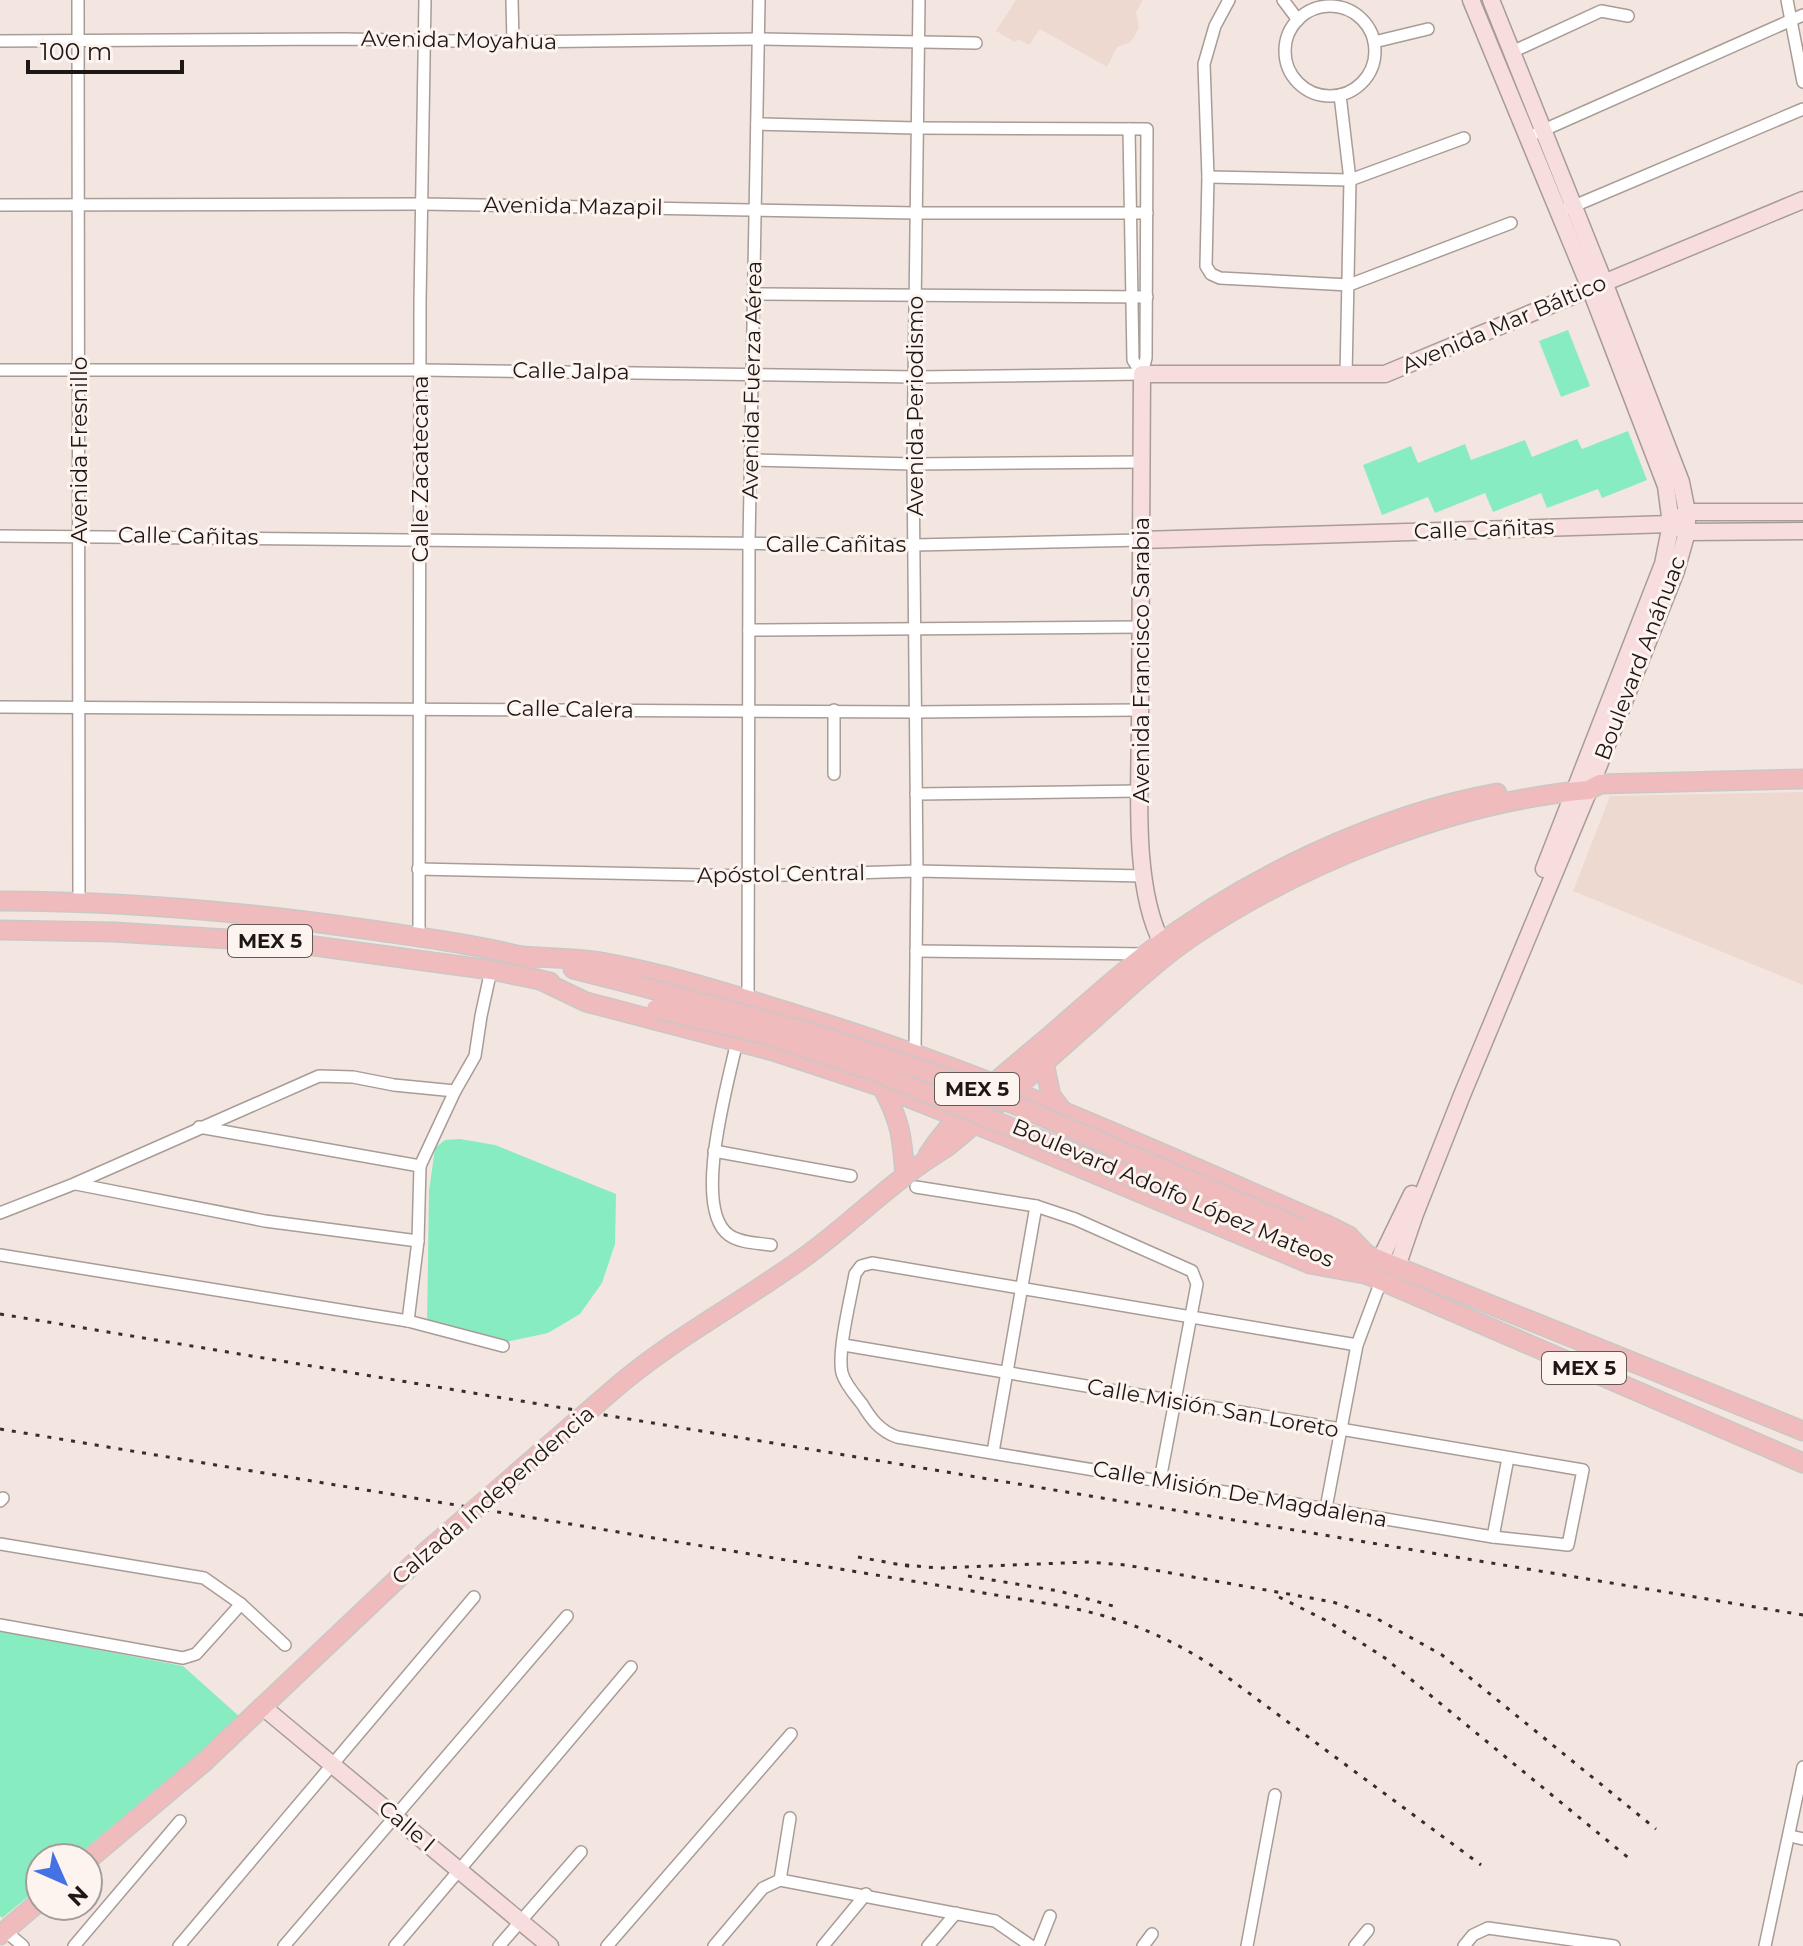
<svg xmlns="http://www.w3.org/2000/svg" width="1803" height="1946" viewBox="0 0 1803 1946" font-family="Montserrat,sans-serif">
<rect width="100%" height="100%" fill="#f3e6e0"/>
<g fill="#eed9d0">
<path d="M1016 0H1143L1136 12 1139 28 1131 42 1117 47 1107 67 1040 29 1029 45 1018 39 1015 42 996 31Z"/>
<path d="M1803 792V985L1573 891 1610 796Z"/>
</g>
<g fill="#87ecc0">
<path d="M1568 330 1590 386 1561 397 1539 341Z"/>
<path d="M1628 431 1647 480 1602 498 1598 489 1547 508 1541 493 1493 512 1485 493 1435 513 1428 497 1382 515 1363 465 1411 446 1418 463 1465 444 1471 460 1525 440 1532 457 1577 439 1582 449Z"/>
<path d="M460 1139 495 1145 616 1194 615 1244 602 1283 580 1314 548 1333 506 1342 427 1324 429 1191 435 1148 445 1140Z"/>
<path d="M0 1631 183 1666 241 1718 74 1858H40V1887L2 1918 0 1916Z"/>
</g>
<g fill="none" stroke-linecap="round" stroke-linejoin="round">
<defs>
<g id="street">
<path d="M78 0 79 901"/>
<path d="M512 0 513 42"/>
<path d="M1229 0 1215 26 1204 64 1208 177 1206 266 1211 274 1220 278 1349 285 1511 223"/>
<path d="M1283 0 1298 20"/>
<path d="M1787 0 1803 82"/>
<circle cx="1330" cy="51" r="45"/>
<path d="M0 41 344 39 513 42 758 39 976 43"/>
<path d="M1374 42 1428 29"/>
<path d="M1512 52 1601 11 1628 16"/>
<path d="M1340 95 1350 180 1346 376"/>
<path d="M757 124 916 128 1147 129 1146 358 1142 374"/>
<path d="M1129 129 1133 360 1142 374"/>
<path d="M1537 133 1803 15"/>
<path d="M1208 177 1350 180 1464 138"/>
<path d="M0 205 421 204 916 213H1147"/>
<path d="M1567 209 1803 109"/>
<path d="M754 294 1147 297"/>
<path d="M0 370H421L916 377 1142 374"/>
<path d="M752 460 913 464 1142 462"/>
<path d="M0 536 914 545 1142 540"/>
<path d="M749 630 1140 627"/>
<path d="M0 707 915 712 1140 710"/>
<path d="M834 710V774"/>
<path d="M916 794 1140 791"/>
<path d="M418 869 750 876 917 871 1143 876"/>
<path d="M419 937 420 302 425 0"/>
<path d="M916 951 1144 954"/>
<path d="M748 999 749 543 759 0"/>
<path d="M737 1041C729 1080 691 1208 729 1235 740 1243 758 1243 771 1245"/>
<path d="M915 1052 917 871 913 464 919 0"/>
<path d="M199 1127 420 1166 418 1241 408 1321"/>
<path d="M714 1151 851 1176"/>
<path d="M420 1166 455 1091 475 1056 481 1016 491 970"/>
<path d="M76 1184 265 1221 418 1241"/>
<path d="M916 1187 1036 1206 1075 1219 1192 1271 1197 1284 1160 1480"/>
<path d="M0 1213 74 1184 319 1076 353 1077 394 1085 455 1091"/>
<path d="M0 1255 408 1321 503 1346"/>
<path d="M844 1345 1583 1470 1568 1545 1493 1537 897 1437C880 1431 871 1419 862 1404 855 1395 845 1384 842 1373 837 1352 851 1297 855 1274L861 1266 872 1263 1357 1345"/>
<path d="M993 1452 1036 1206"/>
<path d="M0 1501 3 1498"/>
<path d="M1326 1508 1357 1345 1381 1281"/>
<path d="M1493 1537 1508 1458"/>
<path d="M0 1544 204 1578 241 1604 285 1645"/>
<path d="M0 1625 183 1658 196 1654 241 1604"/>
<path d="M1790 1836 1803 1839"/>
<path d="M780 1880 790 1818"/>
<path d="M3 1929 23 1946"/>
<path d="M74 1946 180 1821"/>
<path d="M179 1946 474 1597"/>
<path d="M284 1946 567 1616"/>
<path d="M395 1946 631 1667"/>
<path d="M499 1946 581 1852"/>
<path d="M607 1946 791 1734"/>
<path d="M714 1946 763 1888 780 1880 995 1921 1031 1946"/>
<path d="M823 1946 866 1894"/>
<path d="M928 1946 956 1913"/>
<path d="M1038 1946 1050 1916"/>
<path d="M1143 1946 1152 1934"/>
<path d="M1247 1946 1275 1795"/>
<path d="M1355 1946 1368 1930"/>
<path d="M1464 1946 1473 1935 1488 1928 1614 1946"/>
<path d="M1765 1946 1803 1767"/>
</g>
<g id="secondary">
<path d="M1471 0 1590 288 1666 486 1671 524 1663 564 1544 869"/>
<path d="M1679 518 1687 512H1803"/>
<path d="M1680 528 1687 532 1803 531"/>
<path d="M1142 540 1671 524"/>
<path d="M1162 943C1132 885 1140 787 1140 721 1140 606 1142 490 1142 374H1385L1803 200"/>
<path d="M1380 1260 1412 1194"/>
<path d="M1397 1267 1415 1214 1462 1095 1589 790 1676 571 1687 532V512L1681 482 1604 282 1491 0"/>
<path d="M263 1707 550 1946"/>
</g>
<g id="primary">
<path d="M0 901C125 901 248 912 371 930 425 938 480 945 533 959"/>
<path d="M0 930 114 932 292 943 491 970 550 982"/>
<path d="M521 956C547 958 574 958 600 962 669 974 737 996 804 1017 984 1072 1154 1150 1327 1225L1349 1236 1367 1255"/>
<path d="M573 969 640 986"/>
<path d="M538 979 586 1002 773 1051 882 1087 1007 1137 1310 1264 1364 1274"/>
<path d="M1044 1062 1051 1096 1062 1110"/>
<path d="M882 1087C901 1122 902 1137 905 1176"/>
<path d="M928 1155C956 1111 1005 1074 1045 1040 1078 1012 1111 981 1146 954 1244 879 1376 815 1497 793"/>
<path d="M1301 1228 1803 1431"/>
<path d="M1294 1243 1803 1463"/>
<path d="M614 1389C673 1338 743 1302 806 1256 854 1221 895 1178 947 1147 998 1105 1047 1060 1097 1016 1127 989 1157 961 1190 938 1301 863 1455 801 1589 790L1600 784 1803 779"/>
<path d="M88 1860 203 1763 428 1550"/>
<path d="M0 1935 40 1901"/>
</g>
</defs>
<use href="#street" stroke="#a89c97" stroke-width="14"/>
<use href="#secondary" stroke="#a89c97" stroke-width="19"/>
<use href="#primary" stroke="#c9c8c7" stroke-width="21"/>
<use href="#street" stroke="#fff" stroke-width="11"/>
<use href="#secondary" stroke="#f8ddde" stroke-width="16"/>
<use href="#primary" stroke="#f0bbbd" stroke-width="18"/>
<g stroke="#342e2c" stroke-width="3" stroke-dasharray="4 8" stroke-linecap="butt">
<path d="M0 1314 1803 1615"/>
<path d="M0 1429 1056 1605C1113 1615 1162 1633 1211 1665L1481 1865"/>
<path d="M858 1557 913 1567"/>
<path d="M905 1565 938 1568 1088 1562 1126 1565 1333 1602 1374 1617 1442 1655 1656 1829"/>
<path d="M968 1576 1059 1591 1113 1606"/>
<path d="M1279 1597 1329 1622 1385 1658 1631 1860"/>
</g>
<defs>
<g id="primary-bridge">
<path d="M640 986 823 1036 983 1091 1301 1228"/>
<path d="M656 1009 759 1033 873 1071 1294 1243"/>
<path d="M428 1550 614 1389"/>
</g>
</defs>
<use href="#primary-bridge" stroke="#c9c8c7" stroke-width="21" stroke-linecap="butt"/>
<use href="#primary-bridge" stroke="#f0bbbd" stroke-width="18"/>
</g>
<g text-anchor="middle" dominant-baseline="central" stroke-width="6" stroke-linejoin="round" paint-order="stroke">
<g fill="#fef4ef" stroke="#605a57" stroke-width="2">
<rect x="228" y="925" width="84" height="32" rx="6"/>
<rect x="935" y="1073" width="84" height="32" rx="6"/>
<rect x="1542" y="1352" width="84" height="32" rx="6"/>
</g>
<g font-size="20" font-weight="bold" fill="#1d1816">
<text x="270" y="941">MEX 5</text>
<text x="977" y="1089">MEX 5</text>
<text x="1584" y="1368">MEX 5</text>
</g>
<g font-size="22" fill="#1d1816" stroke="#fef4ef">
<text transform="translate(459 40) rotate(1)">Avenida Moyahua</text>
<text transform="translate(573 206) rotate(1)">Avenida Mazapil</text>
<text transform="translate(1504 324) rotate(-23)">Avenida Mar Báltico</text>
<text transform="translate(571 371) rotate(1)">Calle Jalpa</text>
<text transform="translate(752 380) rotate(-89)">Avenida Fuerza Aérea</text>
<text transform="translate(915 406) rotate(-90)">Avenida Periodismo</text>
<text transform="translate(79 450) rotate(-90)">Avenida Fresnillo</text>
<text transform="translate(420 469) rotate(-90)">Calle Zacatecana</text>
<text transform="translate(1484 529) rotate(-2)">Calle Cañitas</text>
<text transform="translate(188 536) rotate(1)">Calle Cañitas</text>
<text x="836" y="544">Calle Cañitas</text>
<text transform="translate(1640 658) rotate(-69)">Boulevard Anáhuac</text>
<text transform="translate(1141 660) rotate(-90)">Avenida Francisco Sarabia</text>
<text transform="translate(570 709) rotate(1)">Calle Calera</text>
<text transform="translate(781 874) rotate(-1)">Apóstol Central</text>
<text transform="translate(1173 1193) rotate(23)">Boulevard Adolfo López Mateos</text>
<text transform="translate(1213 1408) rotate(10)">Calle Misión San Loreto</text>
<text transform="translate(1240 1494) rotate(10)">Calle Misión De Magdalena</text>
<text transform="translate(493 1495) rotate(-41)">Calzada Independencia</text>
<text transform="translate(407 1826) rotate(40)">Calle I</text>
</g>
</g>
<g transform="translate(64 1882) rotate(135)"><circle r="38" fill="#fef4ef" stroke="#a49c98" stroke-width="2"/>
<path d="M0-6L14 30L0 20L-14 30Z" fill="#4471e3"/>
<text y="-12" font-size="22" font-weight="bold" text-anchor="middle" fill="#1d1816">N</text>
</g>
<path d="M28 60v12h154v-12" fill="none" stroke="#1d1816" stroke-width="4"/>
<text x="40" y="60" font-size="24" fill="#1d1816" stroke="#fef4ef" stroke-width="6" paint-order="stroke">100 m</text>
</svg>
